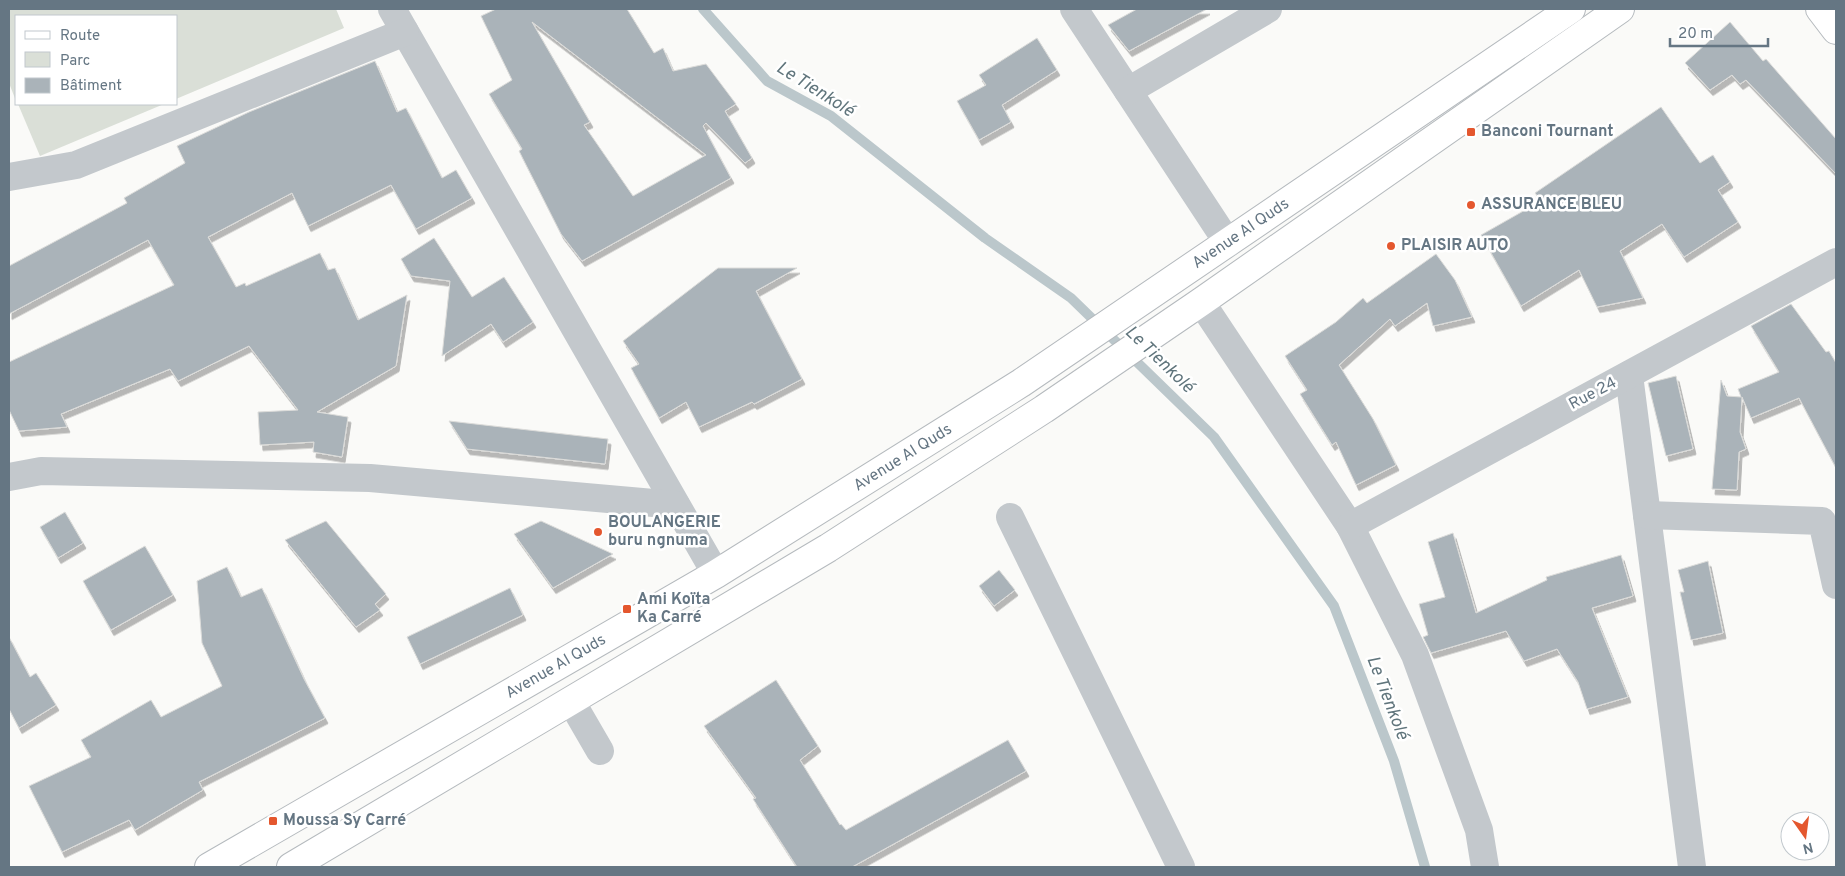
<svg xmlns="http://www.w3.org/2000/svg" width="1845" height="876" viewBox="0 0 1845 876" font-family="Overpass,sans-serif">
<defs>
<filter id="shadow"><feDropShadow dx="3" dy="5.5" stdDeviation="0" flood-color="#0004"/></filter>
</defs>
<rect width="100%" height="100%" fill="#fafaf8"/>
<g fill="#dadfd7">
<path d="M9 9H336L344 28 176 99V16H16V101L9 83Z"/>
<path d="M18 104H164L40 156Z"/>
</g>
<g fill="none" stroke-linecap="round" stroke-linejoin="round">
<path stroke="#bbc7cb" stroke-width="10" d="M703 9 767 81 831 116 985 238 1071 298 1214 437 1334 606 1394 761 1425 867"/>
</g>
<g fill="#aab3b9" stroke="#dcdcda" fill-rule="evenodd" filter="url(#shadow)">
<path d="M496 9H627L654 53 663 48 673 71 706 64 736 104 725 111 752 158 745 163 706 123 703 126 731 178 582 261 561 234 519 151 522 149 489 94 512 80 481 16ZM532 22 706 155 633 196 584 125 590 122Z"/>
<path d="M1137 9H1207L1129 51 1108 25Z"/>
<path d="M1730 22 1763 61 1766 59 1836 139V174L1746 80 1740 84 1732 75 1710 90 1685 63Z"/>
<path d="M1037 38 1057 70 1002 105 1011 122 979 140 957 101 986 85 979 75Z"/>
<path d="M375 61 397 112 406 108 442 178 456 170 472 198 416 229 391 185 308 226 292 193 208 237 236 287 245 283 246 286 320 253 328 270 335 268 358 320 407 295 396 366 317 412 348 417 342 457 313 452 314 442 260 445 258 412 298 410 249 346 178 381 170 369 61 414 67 427 19 431 9 410V362L174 285 148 240 9 314V266L127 203 124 198 185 163 177 146 249 112Z"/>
<path d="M1661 107 1700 163 1713 155 1730 182 1718 190 1738 222 1684 257 1662 224 1620 251 1643 298 1597 307 1579 270 1521 306 1481 235 1541 201 1535 193Z"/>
<path d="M434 238 472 297 504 277 533 322 503 342 491 324 442 356 450 281 411 276 401 259Z"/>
<path d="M1436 254 1455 280 1472 317 1433 326 1427 303 1395 326 1390 319 1339 365 1373 419 1396 465 1356 485 1336 442 1332 445 1300 394 1307 390 1285 356 1336 322 1363 298 1367 303Z"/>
<path d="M718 268H797L756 291 802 379 754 404 752 402 699 427 686 402 659 418 631 368 639 364 623 341Z"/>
<path d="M1791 304 1826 352 1829 351 1836 363V468L1799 398 1751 418 1742 397 1740 432 1746 449 1739 452 1737 490 1712 489 1721 380 1727 396 1741 397 1738 389 1779 372 1751 326Z"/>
<path d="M1676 376 1693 449 1666 456 1648 383Z"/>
<path d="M449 421 608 439 605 464 467 449Z"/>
<path d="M65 512 83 543 58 558 40 527Z"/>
<path d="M326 521 386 594 375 604 380 610 356 627 285 540Z"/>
<path d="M541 521 613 554 553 588 514 534Z"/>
<path d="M1453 533 1476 613 1547 580 1546 577 1621 555 1633 596 1592 608 1628 697 1587 709 1578 682 1557 649 1524 661 1506 631 1431 653 1423 637 1428 635 1419 604 1445 597 1428 542Z"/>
<path d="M145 546 173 595 111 630 83 581Z"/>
<path d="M1708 561 1723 633 1691 640 1680 592H1684L1678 570Z"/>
<path d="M227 567 241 597 262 588 304 679 325 718 199 782 203 790 135 830 129 820 62 852 29 786 91 757 81 740 151 700 161 717 222 686 202 643 197 581Z"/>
<path d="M999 570 1015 590 994 606 979 586Z"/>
<path d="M510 588 523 615 420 664 407 637Z"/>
<path d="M9 637 30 677 36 673 56 705 19 728 9 709Z"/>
<path d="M776 680 818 746 800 760 840 825 841 824 846 830 1008 740 1026 771 852 867H797L753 799 756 798 704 726Z"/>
</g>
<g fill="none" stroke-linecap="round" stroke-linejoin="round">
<defs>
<g id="major">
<path d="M1820 9 1836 30"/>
<path d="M209 867 716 574 1021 383 1571 9"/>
<path d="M291 867 828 548 1044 409 1201 302 1620 9"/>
</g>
</defs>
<use href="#major" stroke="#b5babe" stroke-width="30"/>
<g stroke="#c3c8cc" stroke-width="28">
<path d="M392 9 716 574"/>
<path d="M1074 9 1228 243"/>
<path d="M1128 91 1268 9"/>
<path d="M9 177 76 165 405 32"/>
<path d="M1201 302 1350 526 1415 655 1479 830 1485 867"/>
<path d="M1629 375 1692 867"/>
<path d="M9 477 41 471 370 478 676 505"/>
<path d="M1647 515 1822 521 1836 585"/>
<path d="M1010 517 1181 867"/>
<path d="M1350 526 1836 262"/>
<path d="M571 701 600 751"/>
</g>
<use href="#major" stroke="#fff" stroke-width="28"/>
</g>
<g fill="#e4572e" stroke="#fff" stroke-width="2">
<rect x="1466" y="127" width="10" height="10" rx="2.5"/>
<circle cx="1471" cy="205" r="5"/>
<circle cx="1391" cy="246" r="5"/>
<circle cx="598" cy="532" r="5"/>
<rect x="622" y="604" width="10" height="10" rx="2.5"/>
<rect x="268" y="816" width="10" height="10" rx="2.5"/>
</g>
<g text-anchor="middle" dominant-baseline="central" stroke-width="5" stroke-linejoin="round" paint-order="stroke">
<g font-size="16" font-weight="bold" fill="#657683" stroke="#fff" text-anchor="start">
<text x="1481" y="132">Banconi Tournant</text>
<text x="1481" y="205">ASSURANCE BLEU</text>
<text x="1401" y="246">PLAISIR AUTO</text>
<text x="608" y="523">BOULANGERIE<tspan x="608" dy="18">buru ngnuma</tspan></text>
<text x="637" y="600">Ami Koïta<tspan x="637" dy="18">Ka Carré</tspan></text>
<text x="283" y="821">Moussa Sy Carré</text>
</g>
<g font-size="16" fill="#657683" stroke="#fff">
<text transform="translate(1241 234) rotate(-34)">Avenue Al Quds</text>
<text transform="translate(1593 394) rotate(-28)">Rue 24</text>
<text transform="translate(903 458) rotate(-32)">Avenue Al Quds</text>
<text transform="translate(556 667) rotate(-30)">Avenue Al Quds</text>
</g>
<g font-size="18" font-style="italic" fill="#60757c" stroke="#fff">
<text transform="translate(815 90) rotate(32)">Le Tienkolé</text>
<text transform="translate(1159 360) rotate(44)">Le Tienkolé</text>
<text transform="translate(1387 698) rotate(69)">Le Tienkolé</text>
</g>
</g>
<rect width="1845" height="876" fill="none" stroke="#657683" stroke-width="20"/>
<rect x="15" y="15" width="162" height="90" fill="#ffffff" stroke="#c1c8cd"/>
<rect x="25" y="31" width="25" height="8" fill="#ffffff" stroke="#c1c8cd"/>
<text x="60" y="40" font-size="15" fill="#657683">Route</text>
<rect x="25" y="52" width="25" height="15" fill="#dadfd7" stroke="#c1c8cd"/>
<text x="60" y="65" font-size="15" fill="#657683">Parc</text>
<rect x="25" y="78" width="25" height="15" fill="#aab3b9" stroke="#c1c8cd"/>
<text x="60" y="90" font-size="15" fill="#657683">Bâtiment</text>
<g transform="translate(1805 836) rotate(166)"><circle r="24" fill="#ffffff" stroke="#c1c8cd"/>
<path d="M0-4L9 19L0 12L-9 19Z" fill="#e4572e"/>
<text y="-8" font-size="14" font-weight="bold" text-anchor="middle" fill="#657683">N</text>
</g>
<path d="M1670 38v8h98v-8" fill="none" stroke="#657683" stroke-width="2.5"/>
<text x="1678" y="38" font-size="15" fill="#657683" stroke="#ffffff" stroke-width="4" paint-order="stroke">20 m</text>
</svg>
